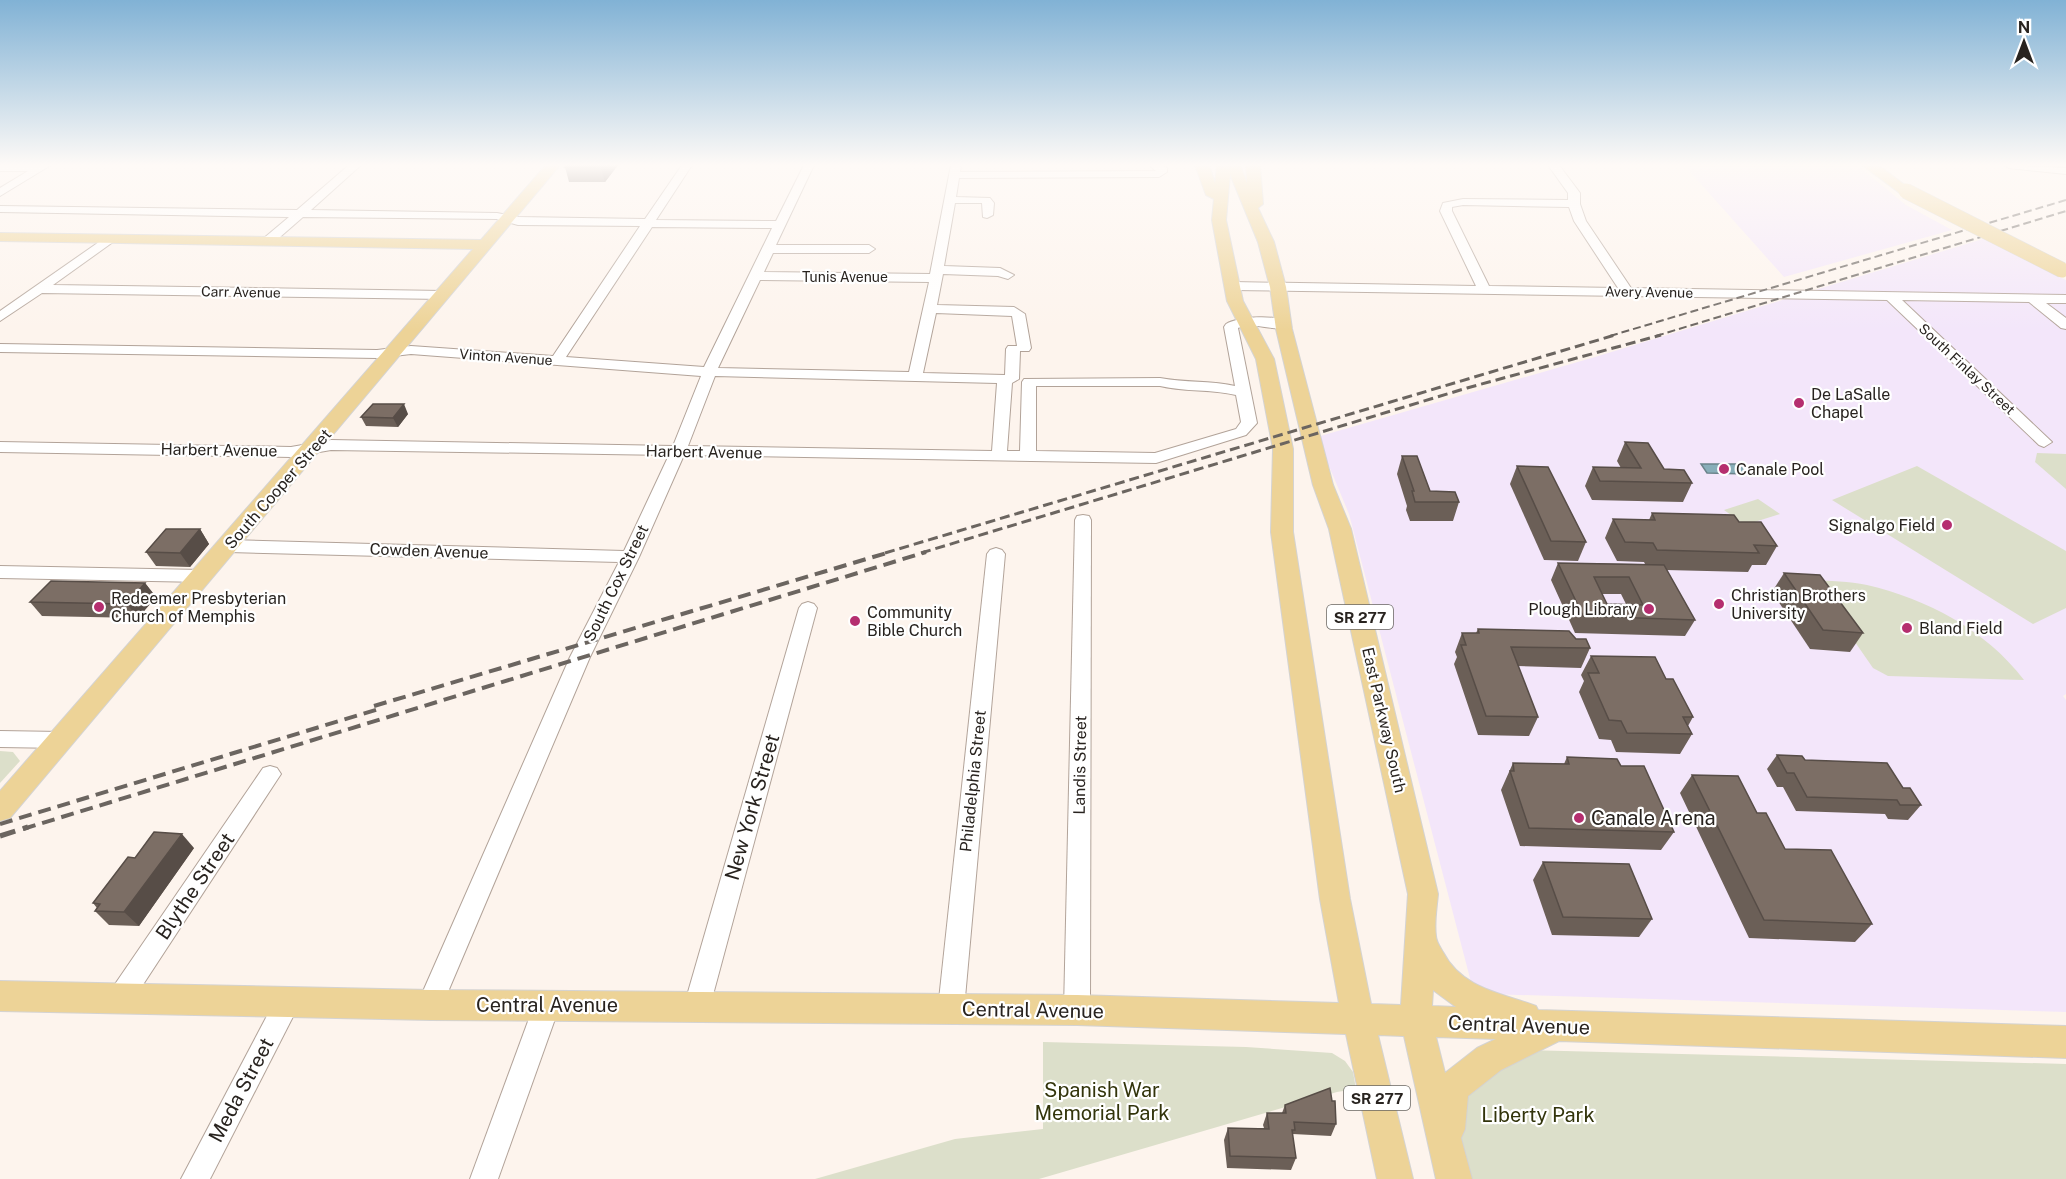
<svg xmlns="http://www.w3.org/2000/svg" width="2066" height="1179" viewBox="0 0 2066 1179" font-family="'Public Sans',sans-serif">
<rect width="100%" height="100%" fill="#fdf4ed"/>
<g fill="#f3e6fa">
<path d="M1684 165H1857L1906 205 1952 230 1784 277Z"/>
<path d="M1983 239 2066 280V694L2063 696 2066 700V1012L1488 994 1472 986 1349 514 1317 437 1595 357Z"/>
</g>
<g fill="#dcdfca">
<path d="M2037 453 2066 454V489L2035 462Z"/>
<path d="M1917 466 2066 551V608L2033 624 1832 500Z"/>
<path d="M1758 499 1780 514 1745 525 1724 510Z"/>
<path d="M1812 580C1830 581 1849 581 1867 585 1927 599 1986 630 2024 680L1888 676 1873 668Z"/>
<path d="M0 751 13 752 20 761 0 783Z"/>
<path d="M1043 1042 1246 1047 1332 1053 1345 1061 1353 1072 1356 1089 1337 1092 1039 1179H815L955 1139 1043 1129Z"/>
<path d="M1525 1050 2066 1064V1179H1471L1453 1102Z"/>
</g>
<path fill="#88aeb9" stroke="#6b848b" stroke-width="1.5" d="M1701 464H1741L1747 474 1707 473Z"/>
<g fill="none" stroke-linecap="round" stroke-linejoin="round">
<defs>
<g id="minor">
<path d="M0 165H51L0 196V188L28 171H0Z"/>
<path d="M349 165H361L311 210 497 213 518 217 645 219 682 165H692L656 220 776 221 804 165H814L776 245H869L875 249 869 253H773L764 272 930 274 951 165H961L960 172 1156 171 1149 165H1162L1167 168V172L1159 177 959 178 956 197 990 198 994 203 993 215 987 218 983 217 982 203H955L944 266 1000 268 1014 275 1008 279 998 276 943 274 937 305 1014 307 1025 314 1031 348 1029 351H1020L1019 379 1012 383 1007 451H1020L1022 382 1024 379 1160 378C1185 383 1210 380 1235 386L1224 327 1226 324C1239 316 1280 314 1291 324 1279 335 1254 320 1238 328L1257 423 1246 435 1156 463 684 455 639 557 590 657 439 1013 430 1017 421 1013 417 1005 570 657 619 562 229 552 223 550 220 546 223 542 229 540 624 551 669 455 331 450 291 457 0 452V442L291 447 331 440 673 446 701 376 411 354 377 358 0 352V344L377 350 411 346 553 356 640 226 518 225 497 219 303 217 272 244 268 245 262 241 264 238 289 217 0 212V206L297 210ZM652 227 772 228 704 367 566 357ZM760 280 929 282 909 372 718 368ZM936 313 1012 316 1017 346H1008L1006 349 1005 375 923 373ZM715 376 997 383 992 451 688 446ZM1036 386H1160C1185 392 1211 389 1236 395L1241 422 1236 429 1155 453 1036 451Z"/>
<path d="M1548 165H1559L1580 193V204L1586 221 1631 288 2066 295V303H2046L2066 318V329L2061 328 2029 302 1902 300 2052 442 2044 447 2039 445 1887 300 1233 290 1227 286 1233 282 1476 286 1440 211 1443 203 1463 199 1568 200V193ZM1463 205 1569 207 1574 221 1618 288 1489 286 1452 211V207Z"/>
<path d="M2004 165 2066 168V174L2009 168Z"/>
<path d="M109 235 113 236V242L53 285 443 291 449 295 443 299 42 293 0 321V311Z"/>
<path d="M1083 515 1089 516 1091 520 1090 1010 1086 1019 1077 1022 1068 1019 1064 1010 1075 520 1077 516Z"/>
<path d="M996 548 1002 550 1005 554 964 1009 960 1017 951 1021 942 1017 938 1009 987 554 990 550Z"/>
<path d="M0 566 202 570 208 572 211 576 208 580 202 582 0 578Z"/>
<path d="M808 602 814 604 817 608 710 1006 706 1014 697 1018 688 1014 684 1006 799 608 802 604Z"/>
<path d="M0 731 61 732 68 734 71 740 68 746 61 748 0 747Z"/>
<path d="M270 766 277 768 281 774 277 780 129 1006 120 1010 111 1006 108 998 111 990 263 768Z"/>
<path d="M288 989 297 993 301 1001 210 1179H181L279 993Z"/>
<path d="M547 993 556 997 560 1005 498 1179H470L534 1005 538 997Z"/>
</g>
<g id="major">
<path d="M546 165H560L10 818 0 821V791L473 249 0 241V233L481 240Z"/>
<path d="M1195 165H1209L1215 183 1217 165H1240L1247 183 1246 165H1260L1263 204 1258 208 1274 242 1286 287 1292 329 1333 485 1351 529 1438 894C1437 907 1434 922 1436 936 1436 941 1440 947 1443 952 1462 989 1502 993 1536 1006L1538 1010 2066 1026V1058L1559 1041 1501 1070 1468 1096 1465 1129 1461 1138 1472 1179H1436L1404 1036 1378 1035 1413 1179H1377L1346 1034 1077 1025 430 1020 0 1011V981L430 990 1077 995 1339 1003 1320 899 1271 532 1273 449 1256 359 1227 301 1212 220 1214 199 1206 195ZM1230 174 1258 242 1270 287 1276 329 1313 485 1329 529 1408 894 1401 1005 1371 1004 1350 899 1293 532V449L1274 359 1243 301 1226 220ZM1433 990 1456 1007 1432 1006ZM1436 1037 1496 1039 1477 1048 1445 1073Z"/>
<path d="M1862 165H1878L1913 191 1906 195 1901 194Z"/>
</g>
</defs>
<use href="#minor" stroke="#b2a399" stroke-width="2"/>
<use href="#major" stroke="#d4d3d2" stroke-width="2"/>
<use href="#minor" fill="#fff" fill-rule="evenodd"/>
<use href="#major" fill="#edd397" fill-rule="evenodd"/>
<g stroke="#6b6560" stroke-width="2" stroke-dasharray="8 4" stroke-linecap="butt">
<path d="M1610 336 2066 200"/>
<path d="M1656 336 2066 211"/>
</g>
<g stroke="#6b6560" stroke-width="3" stroke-dasharray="10 5" stroke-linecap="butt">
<path d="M885 553 1615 335"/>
<path d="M921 553 1467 388 1661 335"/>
</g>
<g stroke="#6b6560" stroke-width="4" stroke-dasharray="13 7" stroke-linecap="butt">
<path d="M374 706 890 552"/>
<path d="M0 824 382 708"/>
<path d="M23 829 926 552"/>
</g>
<path stroke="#6b6560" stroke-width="5" stroke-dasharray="16 8" stroke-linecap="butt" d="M0 836 28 827"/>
<defs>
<path id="major-bridge" d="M1906 191 2062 270"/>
</defs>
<use href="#major-bridge" stroke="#d4d3d2" stroke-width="16" stroke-linecap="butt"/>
<use href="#major-bridge" stroke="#edd397" stroke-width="15"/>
</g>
<g fill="#6b5f57" fill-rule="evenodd">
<path d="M567 165H668H618L605 182H569L565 167Z"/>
<path d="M408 414 398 427 366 426 361 417Z"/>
<path d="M1625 442 1664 469 1692 483 1683 502 1592 500 1585 486 1593 467 1621 468 1617 461Z"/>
<path d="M1402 456 1430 491 1459 502 1453 521H1410L1406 510 1407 506 1397 474Z"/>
<path d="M1517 466 1586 542 1578 561 1544 560 1510 484Z"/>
<path d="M1652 513 1739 522 1777 546 1766 565H1752L1748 572 1666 570 1695 620 1685 636 1575 633 1551 580 1558 563 1645 564 1644 562 1617 561 1605 538 1613 519 1649 520ZM1602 594H1621L1626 604H1607Z"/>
<path d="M200 529 209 544 190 567 156 566 146 552Z"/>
<path d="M1784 573 1863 633 1850 652 1810 649 1772 592Z"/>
<path d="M145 583 156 597 138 618 42 616 30 602Z"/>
<path d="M1478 629 1576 639 1590 648 1581 668 1518 666 1538 717 1529 736 1478 735 1454 664 1457 657 1455 652 1462 633H1476Z"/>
<path d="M1591 656 1666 679 1693 717 1688 726 1692 734 1680 754 1616 752 1611 740 1599 739 1579 692 1584 681 1581 675Z"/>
<path d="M1777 755 1903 788 1921 805 1908 820 1888 819 1885 814 1796 811 1783 787H1777L1767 769Z"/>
<path d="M1567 757 1674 832 1661 850 1520 846 1501 790 1513 763 1564 764Z"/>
<path d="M1692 775 1757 813 1785 849 1872 924 1855 942 1749 938 1680 793Z"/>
<path d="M194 848 139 926 109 925 95 911 97 908 93 903 135 858Z"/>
<path d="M1543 862 1652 919 1639 937 1552 935 1533 880Z"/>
<path d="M1285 1105 1336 1124 1331 1136 1293 1134 1292 1136 1296 1158 1291 1170 1227 1168 1224 1140 1228 1128H1264L1263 1125 1267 1113H1282Z"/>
</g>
<g fill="#574d47">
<path d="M603 165H618L605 182 601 168Z"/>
<path d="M404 404 408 414 398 427 393 418Z"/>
<path d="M200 529 209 544 190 567 180 553Z"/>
<path d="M145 583 156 597 138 618 127 604Z"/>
<path d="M182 834 194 848 139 926 124 912Z"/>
</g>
<g fill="#7c6e65" stroke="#574d47" stroke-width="1.5" fill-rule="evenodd">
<path d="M567 165H603L601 168 565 167Z"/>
<path d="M373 404H404L393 418 361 417Z"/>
<path d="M1625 442 1648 443 1664 469 1684 470 1692 483 1600 481 1593 467 1641 468Z"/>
<path d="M1402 456H1417L1430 491 1455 492 1459 502H1415L1412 491H1414Z"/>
<path d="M1517 466 1548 467 1586 542 1551 541Z"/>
<path d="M1652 513 1734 515 1739 522H1761L1777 546 1754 545 1759 553 1657 550 1653 543 1625 542 1613 519 1655 520Z"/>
<path d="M166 529H200L180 553 146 552Z"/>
<path d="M1558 563 1664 565 1695 620 1583 616ZM1594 577H1629L1643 605 1607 604Z"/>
<path d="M1784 573 1820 575 1863 633 1823 630Z"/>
<path d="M51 581 145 583 127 604 30 602Z"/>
<path d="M1478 629 1569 631 1576 639H1586L1590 648 1511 647 1538 717 1486 716 1461 645H1466L1462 633H1479Z"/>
<path d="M1591 656 1655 657 1666 679H1673L1693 717H1683L1692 734 1627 733 1621 721 1609 720 1588 673H1599Z"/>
<path d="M1777 755 1802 756 1805 760 1887 763 1903 788H1910L1921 805H1900L1897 800 1807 797 1794 773H1787Z"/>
<path d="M1567 757 1617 759 1621 766H1644L1674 832 1529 828 1510 771H1514L1513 763 1569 764Z"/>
<path d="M1692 775 1738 776 1757 813H1766L1785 849 1831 850 1872 924 1764 920Z"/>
<path d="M154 832 182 834 124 912 95 911 100 904 93 903 128 857 135 858Z"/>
<path d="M1543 862 1629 864 1652 919 1563 917Z"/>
<path d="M1330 1088 1332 1101H1335L1336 1124 1294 1122 1295 1130H1292L1296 1158 1230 1156 1228 1128 1269 1129 1267 1113H1286L1285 1105Z"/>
</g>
<linearGradient id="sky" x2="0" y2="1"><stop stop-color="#81b2d5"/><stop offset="0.5" stop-color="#fefaf7"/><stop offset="1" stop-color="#fefaf7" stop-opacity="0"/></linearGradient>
<rect width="2066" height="330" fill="url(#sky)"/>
<g fill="#b52e6f" stroke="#fff" stroke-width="2">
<circle cx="1799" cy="403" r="6"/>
<circle cx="1724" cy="469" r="6"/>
<circle cx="1947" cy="525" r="6"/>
<circle cx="1719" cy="604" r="6"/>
<circle cx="99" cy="607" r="6"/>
<circle cx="1649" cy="609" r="6"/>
<circle cx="855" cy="621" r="6"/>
<circle cx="1907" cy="628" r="6"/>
<circle cx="1579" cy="818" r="6"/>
</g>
<g text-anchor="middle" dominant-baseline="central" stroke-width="4.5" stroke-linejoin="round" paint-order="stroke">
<g font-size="14" fill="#28231f" stroke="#fff">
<text x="845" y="277">Tunis Avenue</text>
<text transform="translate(241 292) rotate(1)">Carr Avenue</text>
<text transform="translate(1649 292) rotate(1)">Avery Avenue</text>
<text transform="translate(506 357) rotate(4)">Vinton Avenue</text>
<text transform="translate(1967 369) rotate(43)">South Finlay Street</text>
</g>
<g fill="#fff" stroke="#686562" stroke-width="1.5">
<rect x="1327" y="605" width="66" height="24" rx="4.5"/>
<rect x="1344" y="1086" width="66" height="24" rx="4.5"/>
</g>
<g font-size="15" font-weight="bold" fill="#28231f">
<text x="1360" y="617">SR 277</text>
<text x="1377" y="1098">SR 277</text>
</g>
<g font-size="16" fill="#28231f" stroke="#fff" text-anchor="start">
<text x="1811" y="394">De LaSalle<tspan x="1811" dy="18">Chapel</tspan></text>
<text x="1736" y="469">Canale Pool</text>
<text x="1935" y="525" text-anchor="end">Signalgo Field</text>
<text x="1731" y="595">Christian Brothers<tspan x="1731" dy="18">University</tspan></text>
<text x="111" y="598">Redeemer Presbyterian<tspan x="111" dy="18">Church of Memphis</tspan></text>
<text x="1637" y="609" text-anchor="end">Plough Library</text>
<text x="867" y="612">Community<tspan x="867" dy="18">Bible Church</tspan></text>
<text x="1919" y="628">Bland Field</text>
</g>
<g font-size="16" fill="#28231f" stroke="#fff">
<text transform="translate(219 450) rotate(1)">Harbert Avenue</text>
<text transform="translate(704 452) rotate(1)">Harbert Avenue</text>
<text transform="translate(278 489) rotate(-49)">South Cooper Street</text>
<text transform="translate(429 551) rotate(2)">Cowden Avenue</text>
<text transform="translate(616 583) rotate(-64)">South Cox Street</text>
<text transform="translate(1384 720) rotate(77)">East Parkway South</text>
<text transform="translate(1080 765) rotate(-89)">Landis Street</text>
<text transform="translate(973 781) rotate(-84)">Philadelphia Street</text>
</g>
<g font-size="20" fill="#28231f" stroke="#fff">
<text transform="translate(752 807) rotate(-74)">New York Street</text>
<text transform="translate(195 886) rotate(-56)">Blythe Street</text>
<text x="547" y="1005">Central Avenue</text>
<text transform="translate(1033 1010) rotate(1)">Central Avenue</text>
<text transform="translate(1519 1025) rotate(2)">Central Avenue</text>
<text transform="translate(241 1090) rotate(-62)">Meda Street</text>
</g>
<g font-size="20" fill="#28231f" stroke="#fff" text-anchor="start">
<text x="1591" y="818">Canale Arena</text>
</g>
<g font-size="20" fill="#32340b" stroke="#fff">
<text x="1102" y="1090">Spanish War<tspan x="1102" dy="23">Memorial Park</tspan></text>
<text x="1538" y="1115">Liberty Park</text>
</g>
</g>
<g transform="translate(2024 42)" stroke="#ffffff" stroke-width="4.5" paint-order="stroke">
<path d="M0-4.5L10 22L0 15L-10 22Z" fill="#28231f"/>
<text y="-9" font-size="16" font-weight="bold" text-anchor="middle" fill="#28231f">N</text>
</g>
</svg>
